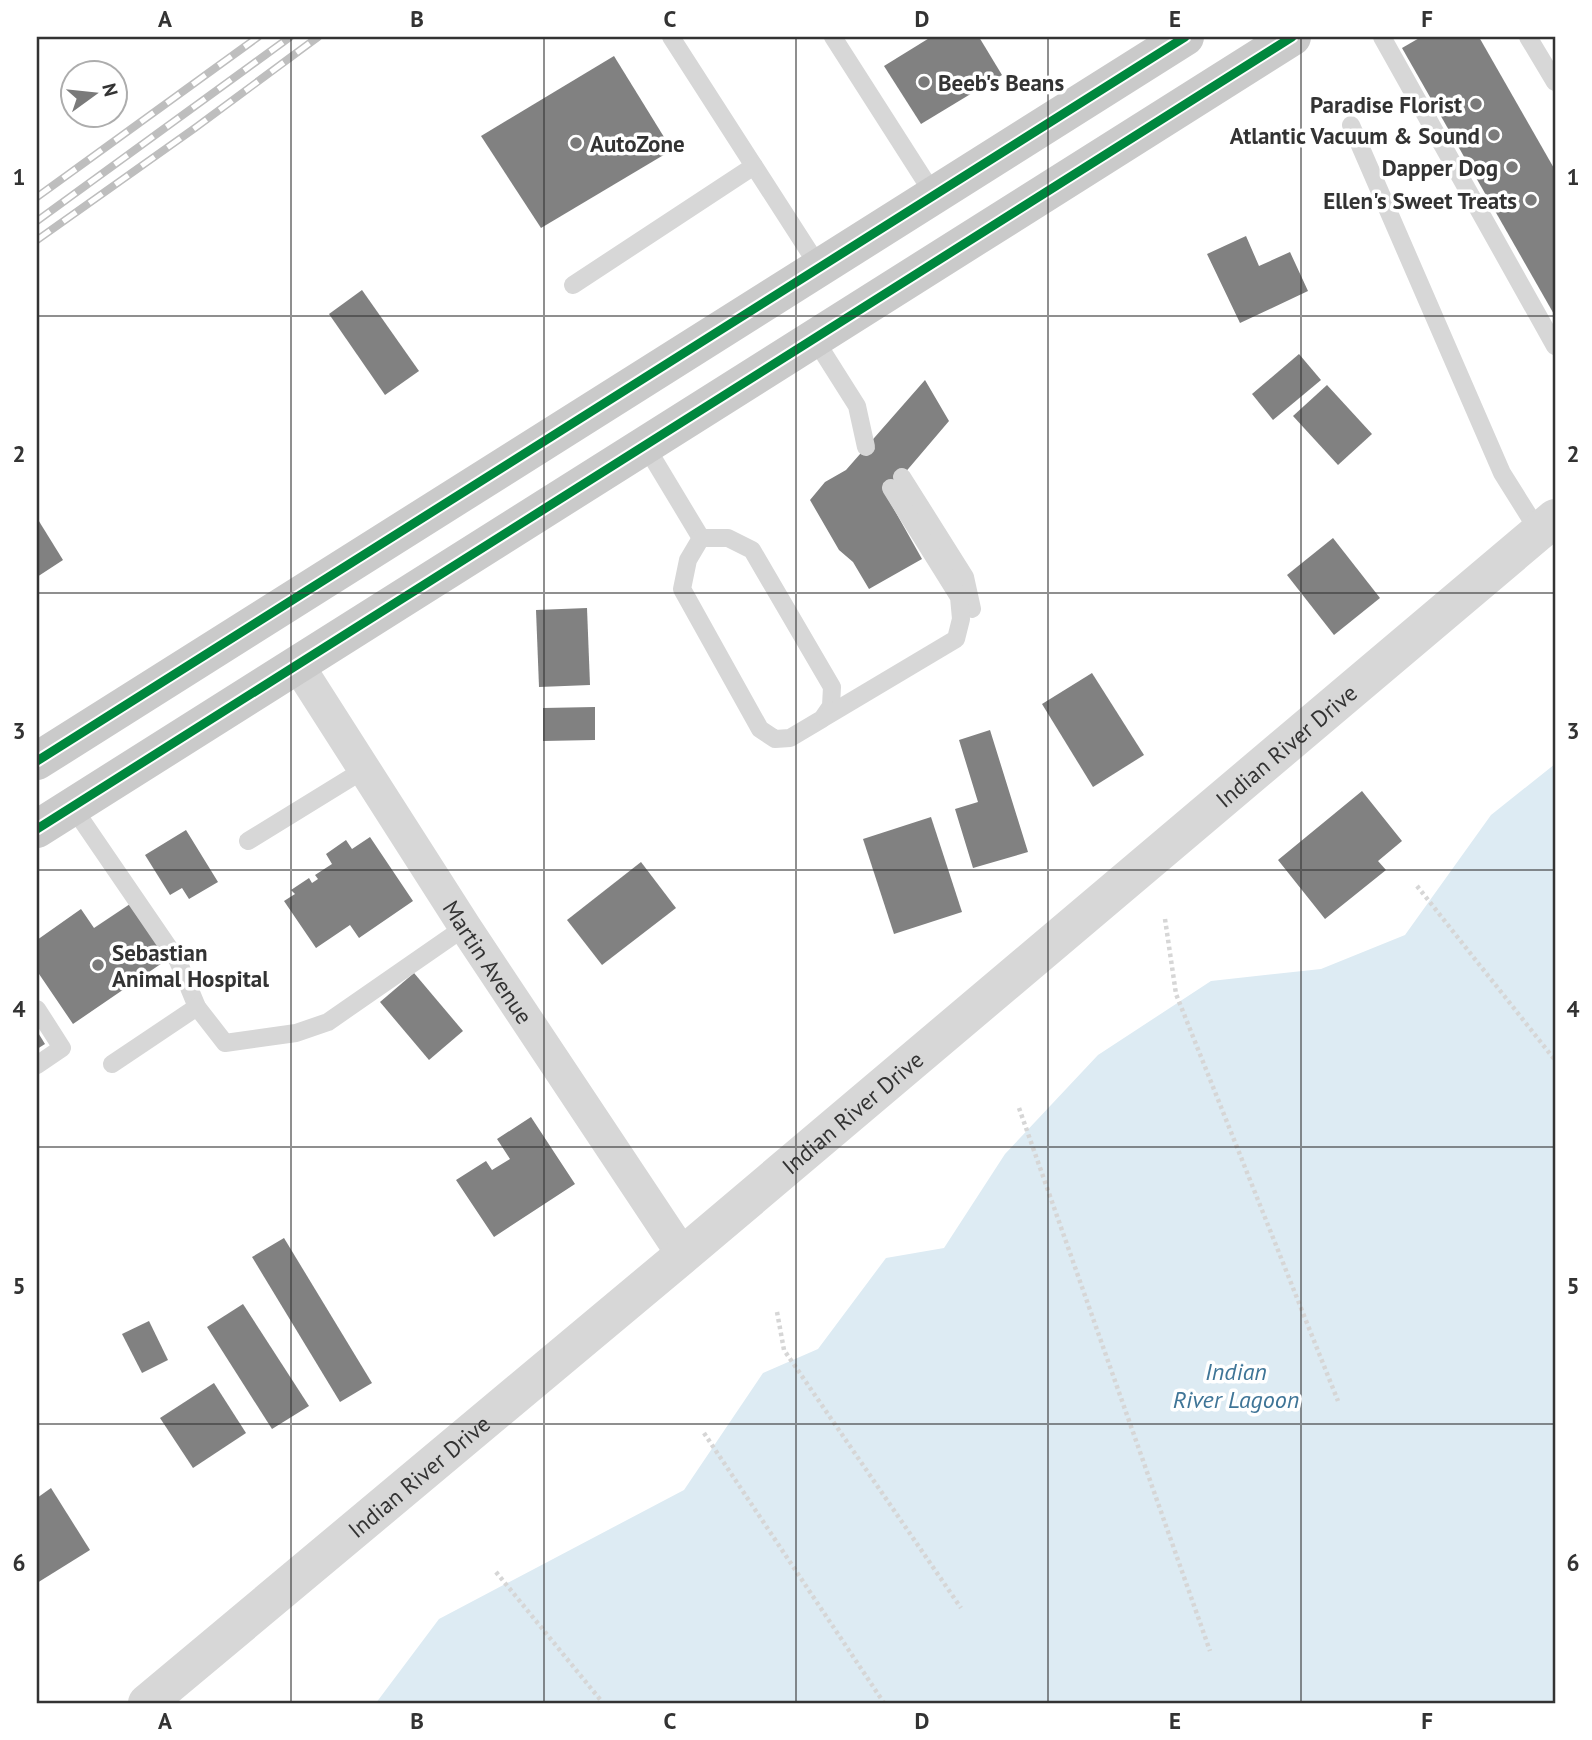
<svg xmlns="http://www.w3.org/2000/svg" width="1592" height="1740" viewBox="0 0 1592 1740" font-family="'PT Sans',sans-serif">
<rect width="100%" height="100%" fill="#fff"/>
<path fill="#ddebf3" d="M1555 764V1703H376L439 1619 684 1490 763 1373 818 1349 886 1258 944 1248 1005 1154 1098 1055 1211 981 1321 969 1405 935 1491 815Z"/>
<g fill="#818181">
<path d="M931 37H979L1002 75 921 124 884 66Z"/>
<path d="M1421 37H1479L1555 170V316L1402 48Z"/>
<path d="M614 56 672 150 541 228 481 136Z"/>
<path d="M1246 236 1259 266 1290 252 1308 291 1240 323 1207 254Z"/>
<path d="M362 290 419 371 385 395 329 314Z"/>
<path d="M1299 354 1321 380 1273 420 1252 394Z"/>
<path d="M925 380 949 421 886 495 922 559 869 589 853 562 839 550 810 500 825 482 846 470Z"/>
<path d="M1327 385 1372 434 1338 465 1293 416Z"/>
<path d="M37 518 63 560 37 577Z"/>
<path d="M1333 538 1380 598 1334 635 1287 575Z"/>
<path d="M587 608 590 685 539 687 536 610Z"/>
<path d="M1092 673 1144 755 1093 787 1042 704Z"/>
<path d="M595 707V740L543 741V708Z"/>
<path d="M990 730 1028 852 973 868 955 809 978 802 959 740Z"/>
<path d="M1362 791 1402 841 1378 861 1386 870 1325 919 1278 860Z"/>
<path d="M931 817 962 912 894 934 863 839Z"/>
<path d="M186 830 218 882 189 899 182 888 170 895 145 855Z"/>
<path d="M370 837 413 901 359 938 350 925 316 948 284 901 295 894 291 890 309 878 312 883 318 879 315 875 332 864 326 854 346 840 352 849Z"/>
<path d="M641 862 676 908 602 965 567 920Z"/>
<path d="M130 904 168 959 73 1024 37 971V940L81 909 94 928Z"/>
<path d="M414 973 463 1031 429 1060 380 1002Z"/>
<path d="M37 1031 45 1044 37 1049Z"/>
<path d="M531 1117 575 1184 494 1237 456 1180 486 1161 492 1170 510 1159 497 1139Z"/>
<path d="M284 1238 372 1383 340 1402 252 1257Z"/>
<path d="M243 1304 309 1406 272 1429 207 1327Z"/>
<path d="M149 1321 168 1360 142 1373 122 1334Z"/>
<path d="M214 1383 246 1433 193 1468 160 1418Z"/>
<path d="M51 1488 90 1550 37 1583V1498Z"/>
</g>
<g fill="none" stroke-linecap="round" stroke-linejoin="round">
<g stroke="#d6d6d6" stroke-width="4.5" stroke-dasharray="3.5 3.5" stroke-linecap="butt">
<path d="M1417 886 1555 1060"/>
<path d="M1165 919 1176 994 1338 1401"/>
<path d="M1019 1108 1210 1651"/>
<path d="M777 1312 784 1350 961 1608"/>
<path d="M704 1433 884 1703"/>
<path d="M496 1572 603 1703"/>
</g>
<g stroke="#d7d7d7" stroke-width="18">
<path d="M671 37 819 267"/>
<path d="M833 37 934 195"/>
<path d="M1382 37 1555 346"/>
<path d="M1528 37 1555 82"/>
<path d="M1351 125 1502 473 1539 532"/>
<path d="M573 285 754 166"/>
<path d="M814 338 857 406 866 447"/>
<path d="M645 445 701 538"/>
<path d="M902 477 965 577 972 609"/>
<path d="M701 538H728L752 550 832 687 831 706 822 719 790 738 775 739 760 729 682 589 688 560Z"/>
<path d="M825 717 956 639 961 619 959 597 891 488"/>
<path d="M72 806 178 961 197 1007 225 1043 296 1033 328 1022 465 927"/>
<path d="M248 841 365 769"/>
<path d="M37 1009 62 1048 37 1065"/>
<path d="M112 1064 197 1007"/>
</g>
<path stroke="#d7d7d7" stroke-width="33" id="s1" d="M297 664 465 927 683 1255"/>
<path stroke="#d7d7d7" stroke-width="38" id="s2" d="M147 1703 683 1255 1555 518"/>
<g stroke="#cacaca" stroke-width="38">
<path d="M37 761 1185 37"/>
<path d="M37 829 1292 37"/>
</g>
<defs>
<g id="rail">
<path d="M37 197 258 37"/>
<path d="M37 221 290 37"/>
<path d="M37 240 195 128 318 37"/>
</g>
</defs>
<use href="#rail" stroke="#bebebe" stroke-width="8"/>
<use href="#rail" stroke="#fff" stroke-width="5" stroke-dasharray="16" stroke-linecap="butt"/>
<defs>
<g id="cycleway">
<path d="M37 761 1185 37"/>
<path d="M37 829 1292 37"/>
</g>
</defs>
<use href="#cycleway" stroke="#fff" stroke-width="13"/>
<use href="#cycleway" stroke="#00873e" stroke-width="9"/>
</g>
<path fill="none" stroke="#333" stroke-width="2" stroke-opacity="0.55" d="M291 37V1703M544 37V1703M796 37V1703M1048 37V1703M1301 37V1703M37 316H1555M37 593H1555M37 870H1555M37 1147H1555M37 1424H1555"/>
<g fill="#7a7a7a" stroke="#fff" stroke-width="2.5">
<circle cx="924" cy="82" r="7"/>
<circle cx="1476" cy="104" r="7"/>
<circle cx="1494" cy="135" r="7"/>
<circle cx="576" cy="143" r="7"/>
<circle cx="1512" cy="167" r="7"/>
<circle cx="1531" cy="200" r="7"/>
<circle cx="98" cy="965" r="7"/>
</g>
<g text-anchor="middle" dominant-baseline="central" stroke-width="7" stroke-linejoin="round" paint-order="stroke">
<g font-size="23" font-weight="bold" fill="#333" stroke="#fff" text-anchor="end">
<text x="938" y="82" text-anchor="start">Beeb's Beans</text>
<text x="1462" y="104">Paradise Florist</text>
<text x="1480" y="135">Atlantic Vacuum &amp; Sound</text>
<text x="590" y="143" text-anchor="start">AutoZone</text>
<text x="1498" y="167">Dapper Dog</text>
<text x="1517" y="200">Ellen's Sweet Treats</text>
<text x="112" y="952" text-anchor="start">Sebastian<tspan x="112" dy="26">Animal Hospital</tspan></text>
</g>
<g font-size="23" fill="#333" stroke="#fff">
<text stroke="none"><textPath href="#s2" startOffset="1488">Indian River Drive</textPath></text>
<text stroke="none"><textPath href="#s1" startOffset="354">Martin Avenue</textPath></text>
<text stroke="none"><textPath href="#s2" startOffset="920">Indian River Drive</textPath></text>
<text stroke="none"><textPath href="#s2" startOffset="354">Indian River Drive</textPath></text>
</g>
<g font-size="24" font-style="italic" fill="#3f7597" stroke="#fff">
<text x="1236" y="1371">Indian<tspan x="1236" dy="28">River Lagoon</tspan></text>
</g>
</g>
<rect width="1592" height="1740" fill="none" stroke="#ffffff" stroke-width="77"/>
<g transform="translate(94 94) rotate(75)"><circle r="33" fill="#ffffff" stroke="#adadad" stroke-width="2"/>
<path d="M0-5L12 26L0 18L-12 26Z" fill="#7a7a7a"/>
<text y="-10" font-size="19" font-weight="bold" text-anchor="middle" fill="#333333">N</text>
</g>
<rect x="38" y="38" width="1516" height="1664" fill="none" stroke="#333" stroke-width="2.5"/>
<g font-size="23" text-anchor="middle" font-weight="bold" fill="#333">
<text x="165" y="27">A</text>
<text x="417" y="27">B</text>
<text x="670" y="27">C</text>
<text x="922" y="27">D</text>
<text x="1175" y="27">E</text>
<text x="1427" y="27">F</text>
<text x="19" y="185">1</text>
<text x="1573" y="185">1</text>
<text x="19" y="462">2</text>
<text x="1573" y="462">2</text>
<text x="19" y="739">3</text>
<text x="1573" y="739">3</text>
<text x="19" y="1017">4</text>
<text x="1573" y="1017">4</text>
<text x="19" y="1294">5</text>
<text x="1573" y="1294">5</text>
<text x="19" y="1571">6</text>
<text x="1573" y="1571">6</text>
<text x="165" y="1729">A</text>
<text x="417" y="1729">B</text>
<text x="670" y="1729">C</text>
<text x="922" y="1729">D</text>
<text x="1175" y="1729">E</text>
<text x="1427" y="1729">F</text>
</g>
</svg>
